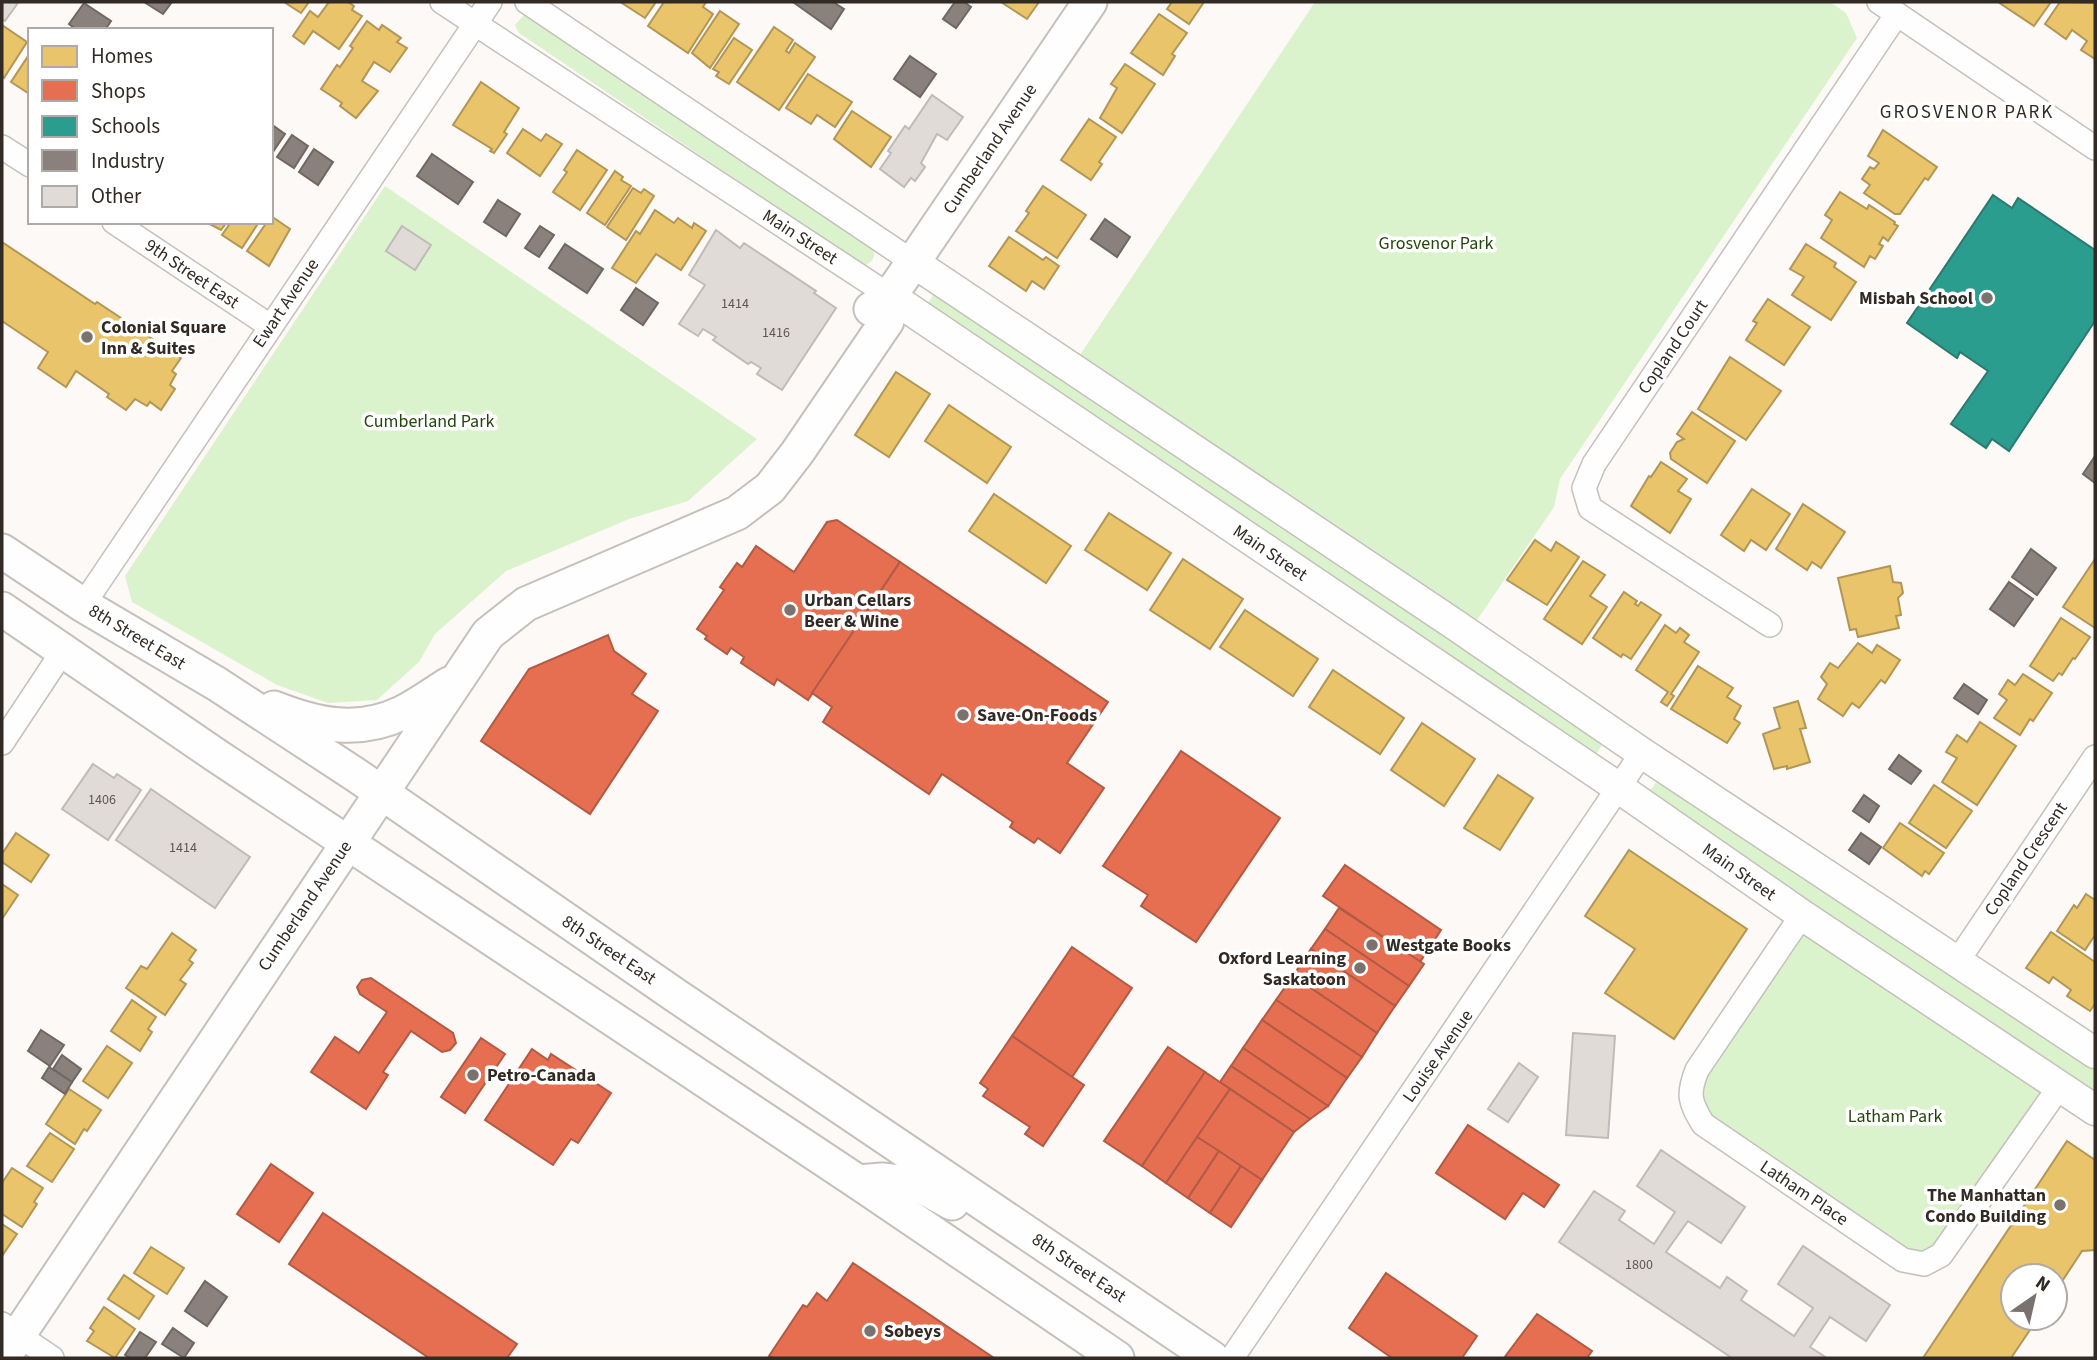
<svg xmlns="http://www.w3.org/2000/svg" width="2097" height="1360" viewBox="0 0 2097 1360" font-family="'Source Sans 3',sans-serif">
<rect width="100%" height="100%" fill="#fcf9f7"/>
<g fill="#dbf3cc">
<path d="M1315 2H1830L1846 13 1857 38 1560 479 1554 507 1477 620 1080 355Z"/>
<path d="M524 15 874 250C875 259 872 262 864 266L519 33 515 25Z"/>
<path d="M385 186 757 439 688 501 629 519 506 571 435 634 419 662 377 700 328 703 277 685 132 602 125 576Z"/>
<path d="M935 293 940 294 1603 743 1597 753H1592L927 304Z"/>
<path d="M1658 780H1662L2095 1071V1093L1652 795 1650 791Z"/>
<path d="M1802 915 2060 1086 1924 1264 1703 1124 1697 1070Z"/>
</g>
<g fill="#e9c46a" stroke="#b29655" stroke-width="2">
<path d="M284 2H309L301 13Z"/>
<path d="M329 2H348L354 6 352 10 362 16 339 49 313 31 304 44 293 36 310 11 318 17Z"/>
<path d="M623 2H656L645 18 622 3Z"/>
<path d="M664 2H706L703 7 713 14 688 53 648 26Z"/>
<path d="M1001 2H1039L1027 19Z"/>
<path d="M1172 2H1204L1189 24 1167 9Z"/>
<path d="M1998 2H2051L2034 26Z"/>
<path d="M2060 2 2095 3V59L2081 50 2087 41 2072 30 2066 39 2045 24Z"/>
<path d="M720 11 739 24 710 68 692 53Z"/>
<path d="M1159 14 1187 33 1172 54 1175 56 1163 75 1131 53Z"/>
<path d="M367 21 379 30 382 25 401 38 397 42 407 48 390 72 374 62 362 81 378 91 356 118 340 106 342 103 321 89 337 65 340 67 353 48 350 46Z"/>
<path d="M2 25 27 42 4 78 2 76Z"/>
<path d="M774 27 793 40 786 51 789 53 795 43 815 57 779 110 737 82Z"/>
<path d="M734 38 752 50 729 84 716 76 719 72 713 69Z"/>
<path d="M30 53V91L28 93 11 82Z"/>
<path d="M1125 64 1155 84 1122 133 1100 118 1117 88 1111 84Z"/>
<path d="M808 74 852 102 835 127 817 115 811 124 786 108Z"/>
<path d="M481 82 519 108 504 132 507 134 494 153 490 151 492 149 453 125Z"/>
<path d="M852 111 891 137 871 167 834 139Z"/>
<path d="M1089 119 1116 137 1099 162 1102 164 1091 180 1061 160Z"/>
<path d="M523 129 541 141 546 134 562 144 540 176 507 153Z"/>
<path d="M1883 130 1937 167 1928 180 1925 178 1900 214H1895L1864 193 1870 185 1862 179 1870 167 1874 169 1879 163 1868 156Z"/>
<path d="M577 150 607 170 580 210 553 192 567 172 564 170Z"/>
<path d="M615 171 623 177 621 180 631 186 605 225 587 213Z"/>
<path d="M1043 186 1086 215 1057 258 1016 231 1029 213 1026 211Z"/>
<path d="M633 188 641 193 644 189 654 196 626 240 607 227Z"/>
<path d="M1840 192 1867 209 1869 205 1895 222 1894 224 1898 226 1888 241 1883 237 1879 244 1883 246 1875 259 1870 256 1864 267 1821 238 1832 220 1825 215Z"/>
<path d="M655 210 674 223 678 218 692 228 694 223 706 231 681 270 656 254 636 283 612 268 636 231 640 234Z"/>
<path d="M271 216 290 229 269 266 247 251 267 222H271Z"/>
<path d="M206 222H227L221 230Z"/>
<path d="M231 222H259L242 248 222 235Z"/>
<path d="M1009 237 1043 260 1046 257 1059 266 1044 289 1032 281 1026 291 989 266Z"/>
<path d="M2 242 95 304 97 302 181 358 172 371 176 374 170 385 175 389 161 410 150 402 147 406 135 399 126 410 107 397 109 394 76 371 66 387 38 368 48 352 2 321Z"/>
<path d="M1806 244 1836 263 1834 267 1856 282 1831 320 1792 295 1804 277 1790 269Z"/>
<path d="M1768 299 1810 327 1784 365 1746 340 1757 323 1753 321Z"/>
<path d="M1730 357 1781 391 1746 440 1698 409Z"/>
<path d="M896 372 930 394 889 457 855 435Z"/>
<path d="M949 405 1011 447 987 483 925 441Z"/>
<path d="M1692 412 1735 441 1707 483 1671 459 1670 453 1677 442 1684 439 1677 434Z"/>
<path d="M1661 462 1687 479 1678 491 1691 499 1670 533 1631 506 1649 476 1651 477Z"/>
<path d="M1752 489 1790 514 1766 550 1751 540 1744 551 1721 535Z"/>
<path d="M994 494 1071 546 1046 583 969 531Z"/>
<path d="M1803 504 1845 532 1821 568 1812 562 1807 570 1776 549Z"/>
<path d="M1109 513 1171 553 1147 590 1085 550Z"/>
<path d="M1535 540 1551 551 1556 542 1579 557 1547 605 1507 580Z"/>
<path d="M1183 559 1243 599 1210 649 1150 610Z"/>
<path d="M2095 559V628L2063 607Z"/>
<path d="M1583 561 1605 575 1590 596 1607 607 1582 644 1544 619Z"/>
<path d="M1890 566 1893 582 1901 583 1903 593 1898 598 1901 615 1896 616 1899 628 1858 637 1856 629 1850 630 1838 578Z"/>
<path d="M1624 592 1637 601 1635 604 1638 606 1641 602 1661 615 1631 659 1623 654 1621 657 1593 638Z"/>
<path d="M1245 610 1318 659 1293 696 1220 647Z"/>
<path d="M2061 618 2090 637 2075 659 2073 658 2062 675 2059 673 2053 681 2030 666Z"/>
<path d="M1665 625 1676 633 1680 628 1689 635 1684 642 1699 652 1671 694 1674 696 1667 706 1661 702 1668 692 1636 670Z"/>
<path d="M1858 643 1872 653 1877 645 1900 660 1885 683 1881 680 1859 708 1852 703 1843 716 1818 699 1827 684 1821 677 1830 663 1838 668Z"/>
<path d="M1698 666 1733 688 1727 697 1741 706 1734 719 1740 723 1727 743 1671 709Z"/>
<path d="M1333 670 1404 718 1380 754 1309 707Z"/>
<path d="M2023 674 2052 693 2033 721 2030 719 2020 735 1994 718 2007 700 1999 694 2008 680 2015 685Z"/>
<path d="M1798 701 1806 728 1800 729 1810 762 1787 769V766L1774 769 1763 734 1780 728 1774 708Z"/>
<path d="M1980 722 2016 746 1977 805 1942 782 1957 758 1946 752 1957 735 1967 742Z"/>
<path d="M1422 723 1475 759 1444 806 1391 770Z"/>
<path d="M1498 775 1533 798 1500 850 1464 828Z"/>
<path d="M1934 785 1972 811 1946 848 1909 823Z"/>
<path d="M1900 823 1944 853 1929 874 1925 871 1922 876 1883 848Z"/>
<path d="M16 833 49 855 31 882 2 862V854Z"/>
<path d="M1629 850 1747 929 1674 1039 1605 993 1635 949 1585 916Z"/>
<path d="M2 884 18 895 2 919Z"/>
<path d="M2086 894 2095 900V935L2085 950 2057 931 2074 905 2077 908Z"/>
<path d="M2051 932 2095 962V1004L2090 1011 2067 996 2071 990 2053 977 2049 983 2026 968Z"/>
<path d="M172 933 196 950 189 960 193 963 180 980 186 984 165 1015 126 988 141 966 147 969Z"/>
<path d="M132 1000 156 1017 148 1029 152 1032 140 1051 111 1031Z"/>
<path d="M107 1046 132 1063 108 1098 83 1081Z"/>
<path d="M69 1089 101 1110 87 1131 84 1129 75 1144 46 1124Z"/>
<path d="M50 1133 74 1149 52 1182 27 1166Z"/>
<path d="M2067 1141 2095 1160V1250L2082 1251 2055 1292V1276H2013V1318H2038L2011 1358H1923Z"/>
<path d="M12 1168 43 1188 34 1202 37 1204 22 1227 2 1214V1183Z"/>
<path d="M2 1224 17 1234 2 1256Z"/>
<path d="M151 1247 184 1268 167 1294 134 1273Z"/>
<path d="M124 1275 154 1296 139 1319 108 1299Z"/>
<path d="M104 1307 135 1329 115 1358 87 1341 94 1331 90 1328Z"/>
</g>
<g fill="#e76f51" stroke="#b15a44" stroke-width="2">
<path d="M837 520 900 562 808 700 777 679 774 685 741 663 744 657 731 648 727 654 705 639 707 636 697 629 724 590 720 587 737 563 742 567 756 546 794 572 827 522Z"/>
<path d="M900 562 1108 702 1067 763 1104 788 1060 853 1038 838 1034 843 1010 827 1013 822 942 774 929 794 823 722 832 707 812 693Z"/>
<path d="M608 635 614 651 646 674 632 694 658 711 590 814 481 741 529 669Z"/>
<path d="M1181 751 1280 818 1196 942 1141 906 1148 895 1103 866Z"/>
<path d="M1345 865 1441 930 1420 962 1323 896Z"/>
<path d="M1339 908 1424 964 1409 986 1325 929Z"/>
<path d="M1325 929 1409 986 1395 1006 1311 949Z"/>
<path d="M1072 947 1132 988 1072 1077 1012 1036Z"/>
<path d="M1311 949 1395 1006 1377 1033 1293 976Z"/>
<path d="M1293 976 1377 1033 1362 1057 1276 1000Z"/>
<path d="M371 978 453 1033 456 1043 450 1050 442 1052 411 1031 383 1072 388 1075 366 1109 311 1072 335 1037 359 1053 387 1012 360 994 357 987 362 980Z"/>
<path d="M1276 1000 1362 1057 1347 1078 1262 1020Z"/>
<path d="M1262 1020 1347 1078 1328 1106 1243 1048Z"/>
<path d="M1012 1036 1084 1085 1043 1146 1025 1134 1030 1127 983 1096 988 1089 980 1083Z"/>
<path d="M481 1038 505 1054 465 1113 441 1097Z"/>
<path d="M1168 1047 1205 1072 1142 1166 1104 1141Z"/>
<path d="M1243 1048 1328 1106 1310 1119 1231 1066Z"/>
<path d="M532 1049 548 1060 551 1054 611 1093 578 1143 571 1139 553 1165 485 1120Z"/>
<path d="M1231 1066 1310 1119 1294 1132 1220 1082Z"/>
<path d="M1205 1072 1230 1089 1166 1183 1142 1166Z"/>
<path d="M1230 1089 1294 1132 1262 1180 1197 1137Z"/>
<path d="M1468 1125 1559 1185 1544 1207 1523 1193 1505 1219 1436 1173Z"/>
<path d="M1197 1137 1219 1151 1188 1198 1166 1183Z"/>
<path d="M1219 1151 1241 1166 1210 1213 1188 1198Z"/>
<path d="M271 1164 313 1193 279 1242 237 1214Z"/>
<path d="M1241 1166 1262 1180 1231 1227 1210 1213Z"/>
<path d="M323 1213 517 1344 507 1358H429L289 1264Z"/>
<path d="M853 1263 994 1358H774L769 1356 803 1305 807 1307 817 1293 827 1301Z"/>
<path d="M1386 1273 1477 1336 1462 1358H1392L1349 1328Z"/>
<path d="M1537 1314 1592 1351 1587 1358H1504Z"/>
</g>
<path fill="#2a9d8f" stroke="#2c7a6f" stroke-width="2" d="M1993 195 2012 208 2018 198 2095 250V321L2009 451 1992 439 1986 448 1951 424 1988 371 1960 352 1957 358 1907 323Z"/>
<g fill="#8a817c" stroke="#706762" stroke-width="2">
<path d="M144 2H172L163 14Z"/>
<path d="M793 2H833L844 9 831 29Z"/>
<path d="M955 2H964L971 7 956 28 943 19Z"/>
<path d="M84 3 111 21 105 30H77L69 24Z"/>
<path d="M910 56 936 74 920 97 894 79Z"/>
<path d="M271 124 285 134 271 155Z"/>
<path d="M292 135 308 146 294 168 277 157Z"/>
<path d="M314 149 333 162 318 185 299 172Z"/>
<path d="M432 154 473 182 458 204 417 176Z"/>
<path d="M498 200 520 214 506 236 484 222Z"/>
<path d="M1105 219 1130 237 1117 257 1091 239Z"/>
<path d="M540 226 554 235 539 257 525 248Z"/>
<path d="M565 244 603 269 587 293 549 268Z"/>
<path d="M636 288 658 303 643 325 621 310Z"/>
<path d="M2095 456V483L2083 474Z"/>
<path d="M2031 549 2056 568 2037 595 2012 577Z"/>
<path d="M2009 582 2033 599 2014 626 1990 609Z"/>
<path d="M1964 684 1987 700 1978 714 1954 698Z"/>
<path d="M1899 755 1921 771 1911 784 1889 769Z"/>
<path d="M1864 795 1879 806 1869 822 1853 811Z"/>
<path d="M1861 833 1881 847 1869 864 1849 850Z"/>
<path d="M41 1030 64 1045 50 1066 28 1051Z"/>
<path d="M62 1055 81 1069 72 1082 53 1069Z"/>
<path d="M49 1067 72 1082 65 1094 42 1078Z"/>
<path d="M205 1281 227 1297 207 1326 185 1311Z"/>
<path d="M173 1328 194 1343 184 1358 162 1344Z"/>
<path d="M140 1332 156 1342 145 1358H130L125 1355Z"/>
</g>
<g fill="#e0dbd7" stroke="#c0bbb8" stroke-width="2">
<path d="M3 2 18 3 5 21 2 19Z"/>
<path d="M932 95 963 117 947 140 937 134 921 163 925 167 915 181 911 178 904 187 880 169 891 153 888 151 905 126 909 129Z"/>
<path d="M402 226 431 245 415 270 386 251Z"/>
<path d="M716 230 740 248 744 243 816 291 814 293 836 308 782 390 757 374 761 368 751 362 748 364 713 340 716 337 703 329 698 336 679 324 705 285 689 275Z"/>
<path d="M93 764 114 778 117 774 141 790 108 840 62 809Z"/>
<path d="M151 789 250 857 215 908 116 840Z"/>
<path d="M1573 1033 1615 1036 1608 1138 1566 1135Z"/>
<path d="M1519 1063 1538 1077 1508 1122 1488 1109Z"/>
<path d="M1661 1150 1745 1207 1721 1243 1688 1221 1666 1252 1720 1288 1727 1277 1747 1291 1741 1300 1794 1336 1813 1308 1778 1284 1803 1246 1890 1305 1866 1341 1830 1317 1810 1347 1827 1358H1732L1559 1242 1594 1191 1625 1211 1619 1220 1654 1244 1675 1212 1637 1186Z"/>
</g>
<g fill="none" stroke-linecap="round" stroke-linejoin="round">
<defs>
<g id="minor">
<path d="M442 2 890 296"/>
<path d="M527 2 913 262"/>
<path d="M1879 2 2095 148"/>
<path d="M2 147 30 165"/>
<path d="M114 222 270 326"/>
<path d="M83 605 490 2"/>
<path d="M1770 625 1590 508 1584 488 1594 464 1897 14"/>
<path d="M2 743 63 651"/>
<path d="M1802 915 1697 1070C1687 1095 1690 1102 1703 1124L1903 1260 1924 1264 1941 1255 2060 1086"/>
<path d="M1957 962 2095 757"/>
<path d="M2 1324 52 1358"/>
<path d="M1232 1358 1642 753"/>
</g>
<g id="tertiary">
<path d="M913 262 1454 624 1642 753 2095 1053"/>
<path d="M890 296 1619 788 1802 915 2095 1110"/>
</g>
<g id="secondary">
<path d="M871 309 890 296 1090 2"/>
<path d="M2 551 83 605 217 684 356 775 675 995 1212 1358"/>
<path d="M2 609 217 756 858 1182 1117 1358"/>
<path d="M274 708C317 725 358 734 402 713 418 705 433 694 449 684"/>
<path d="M858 1182 882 1180 918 1184 952 1203"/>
<path d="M3 1358 488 634 526 604 737 513 770 488 797 453 887 321 890 296"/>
</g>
</defs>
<use href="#minor" stroke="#c4c0bc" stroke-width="26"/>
<use href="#tertiary" stroke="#c4c0bc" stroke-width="33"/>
<use href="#secondary" stroke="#c4c0bc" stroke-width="37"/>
<use href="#minor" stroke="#fffefe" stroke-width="23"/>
<use href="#tertiary" stroke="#fffefe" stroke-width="30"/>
<use href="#secondary" stroke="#fffefe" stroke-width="33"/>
</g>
<g fill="#79726e" stroke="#fff" stroke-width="2.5">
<circle cx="1987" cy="298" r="7"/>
<circle cx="87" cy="337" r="7"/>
<circle cx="790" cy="610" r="7"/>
<circle cx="963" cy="715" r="7"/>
<circle cx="1372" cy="945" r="7"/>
<circle cx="1360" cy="968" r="7"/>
<circle cx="473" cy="1075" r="7"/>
<circle cx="2060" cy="1205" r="7"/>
<circle cx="870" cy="1331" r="7"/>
</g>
<g text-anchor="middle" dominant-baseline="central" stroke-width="7" stroke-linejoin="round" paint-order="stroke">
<g font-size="14" fill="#5e5651">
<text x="735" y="304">1414</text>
<text x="776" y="333">1416</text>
<text x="102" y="800">1406</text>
<text x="183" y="848">1414</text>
<text x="1639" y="1265">1800</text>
</g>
<g font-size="18" fill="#322a24" stroke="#fff">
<text transform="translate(990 149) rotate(-56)">Cumberland Avenue</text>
<text transform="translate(800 237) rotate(33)">Main Street</text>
<text transform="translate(192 274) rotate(34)">9th Street East</text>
<text transform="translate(286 303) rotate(-56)">Ewart Avenue</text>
<text transform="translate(1673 347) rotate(-56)">Copland Court</text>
<text transform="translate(1270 553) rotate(34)">Main Street</text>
<text transform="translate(137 637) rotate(31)">8th Street East</text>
<text transform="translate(2026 859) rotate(-56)">Copland Crescent</text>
<text transform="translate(1739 872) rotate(35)">Main Street</text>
<text transform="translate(305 906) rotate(-56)">Cumberland Avenue</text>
<text transform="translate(609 950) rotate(34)">8th Street East</text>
<text transform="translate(1438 1056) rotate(-55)">Louise Avenue</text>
<text transform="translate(1804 1193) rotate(34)">Latham Place</text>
<text transform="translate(1079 1268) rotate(34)">8th Street East</text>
</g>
<g font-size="18" fill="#23470a" stroke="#fff">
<text x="1436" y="243">Grosvenor Park</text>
<text x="429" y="421">Cumberland Park</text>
<text x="1895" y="1116">Latham Park</text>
</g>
<g font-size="18" font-weight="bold" fill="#322a24" stroke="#fff" text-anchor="start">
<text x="1973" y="298" text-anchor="end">Misbah School</text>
<text x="101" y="327">Colonial Square<tspan x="101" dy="21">Inn &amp; Suites</tspan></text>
<text x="804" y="600">Urban Cellars<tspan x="804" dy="21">Beer &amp; Wine</tspan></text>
<text x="977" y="715">Save-On-Foods</text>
<text x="1386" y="945">Westgate Books</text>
<text x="1346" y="958" text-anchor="end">Oxford Learning<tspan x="1346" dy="21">Saskatoon</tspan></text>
<text x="487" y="1075">Petro-Canada</text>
<text x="2046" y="1195" text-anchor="end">The Manhattan<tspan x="2046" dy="21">Condo Building</tspan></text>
<text x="884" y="1331">Sobeys</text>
</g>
<g font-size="19" letter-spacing="2" fill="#322a24" stroke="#fff">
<text x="1967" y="112">GROSVENOR PARK</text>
</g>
</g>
<rect width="2097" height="1360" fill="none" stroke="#322a24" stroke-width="7"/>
<rect x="28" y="28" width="245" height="196" fill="#ffffff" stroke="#adaaa7" stroke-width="2"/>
<rect x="42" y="46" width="35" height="21" fill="#e9c46a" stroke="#adaaa7" stroke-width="2"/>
<text x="91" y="63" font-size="21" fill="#322a24">Homes</text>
<rect x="42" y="80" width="35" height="21" fill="#e76f51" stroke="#adaaa7" stroke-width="2"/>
<text x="91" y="98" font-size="21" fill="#322a24">Shops</text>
<rect x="42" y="116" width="35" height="21" fill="#2a9d8f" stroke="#adaaa7" stroke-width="2"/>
<text x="91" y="133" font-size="21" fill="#322a24">Schools</text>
<rect x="42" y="150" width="35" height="21" fill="#8a817c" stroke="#adaaa7" stroke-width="2"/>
<text x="91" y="168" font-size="21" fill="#322a24">Industry</text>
<rect x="42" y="186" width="35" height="21" fill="#e0dbd7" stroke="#adaaa7" stroke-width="2"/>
<text x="91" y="203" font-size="21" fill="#322a24">Other</text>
<g transform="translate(2034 1297) rotate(34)"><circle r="33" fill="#ffffff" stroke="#adaaa7" stroke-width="2"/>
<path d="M0-5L12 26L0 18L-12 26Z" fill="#79726e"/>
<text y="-10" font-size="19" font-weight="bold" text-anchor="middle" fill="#322a24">N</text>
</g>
</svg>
